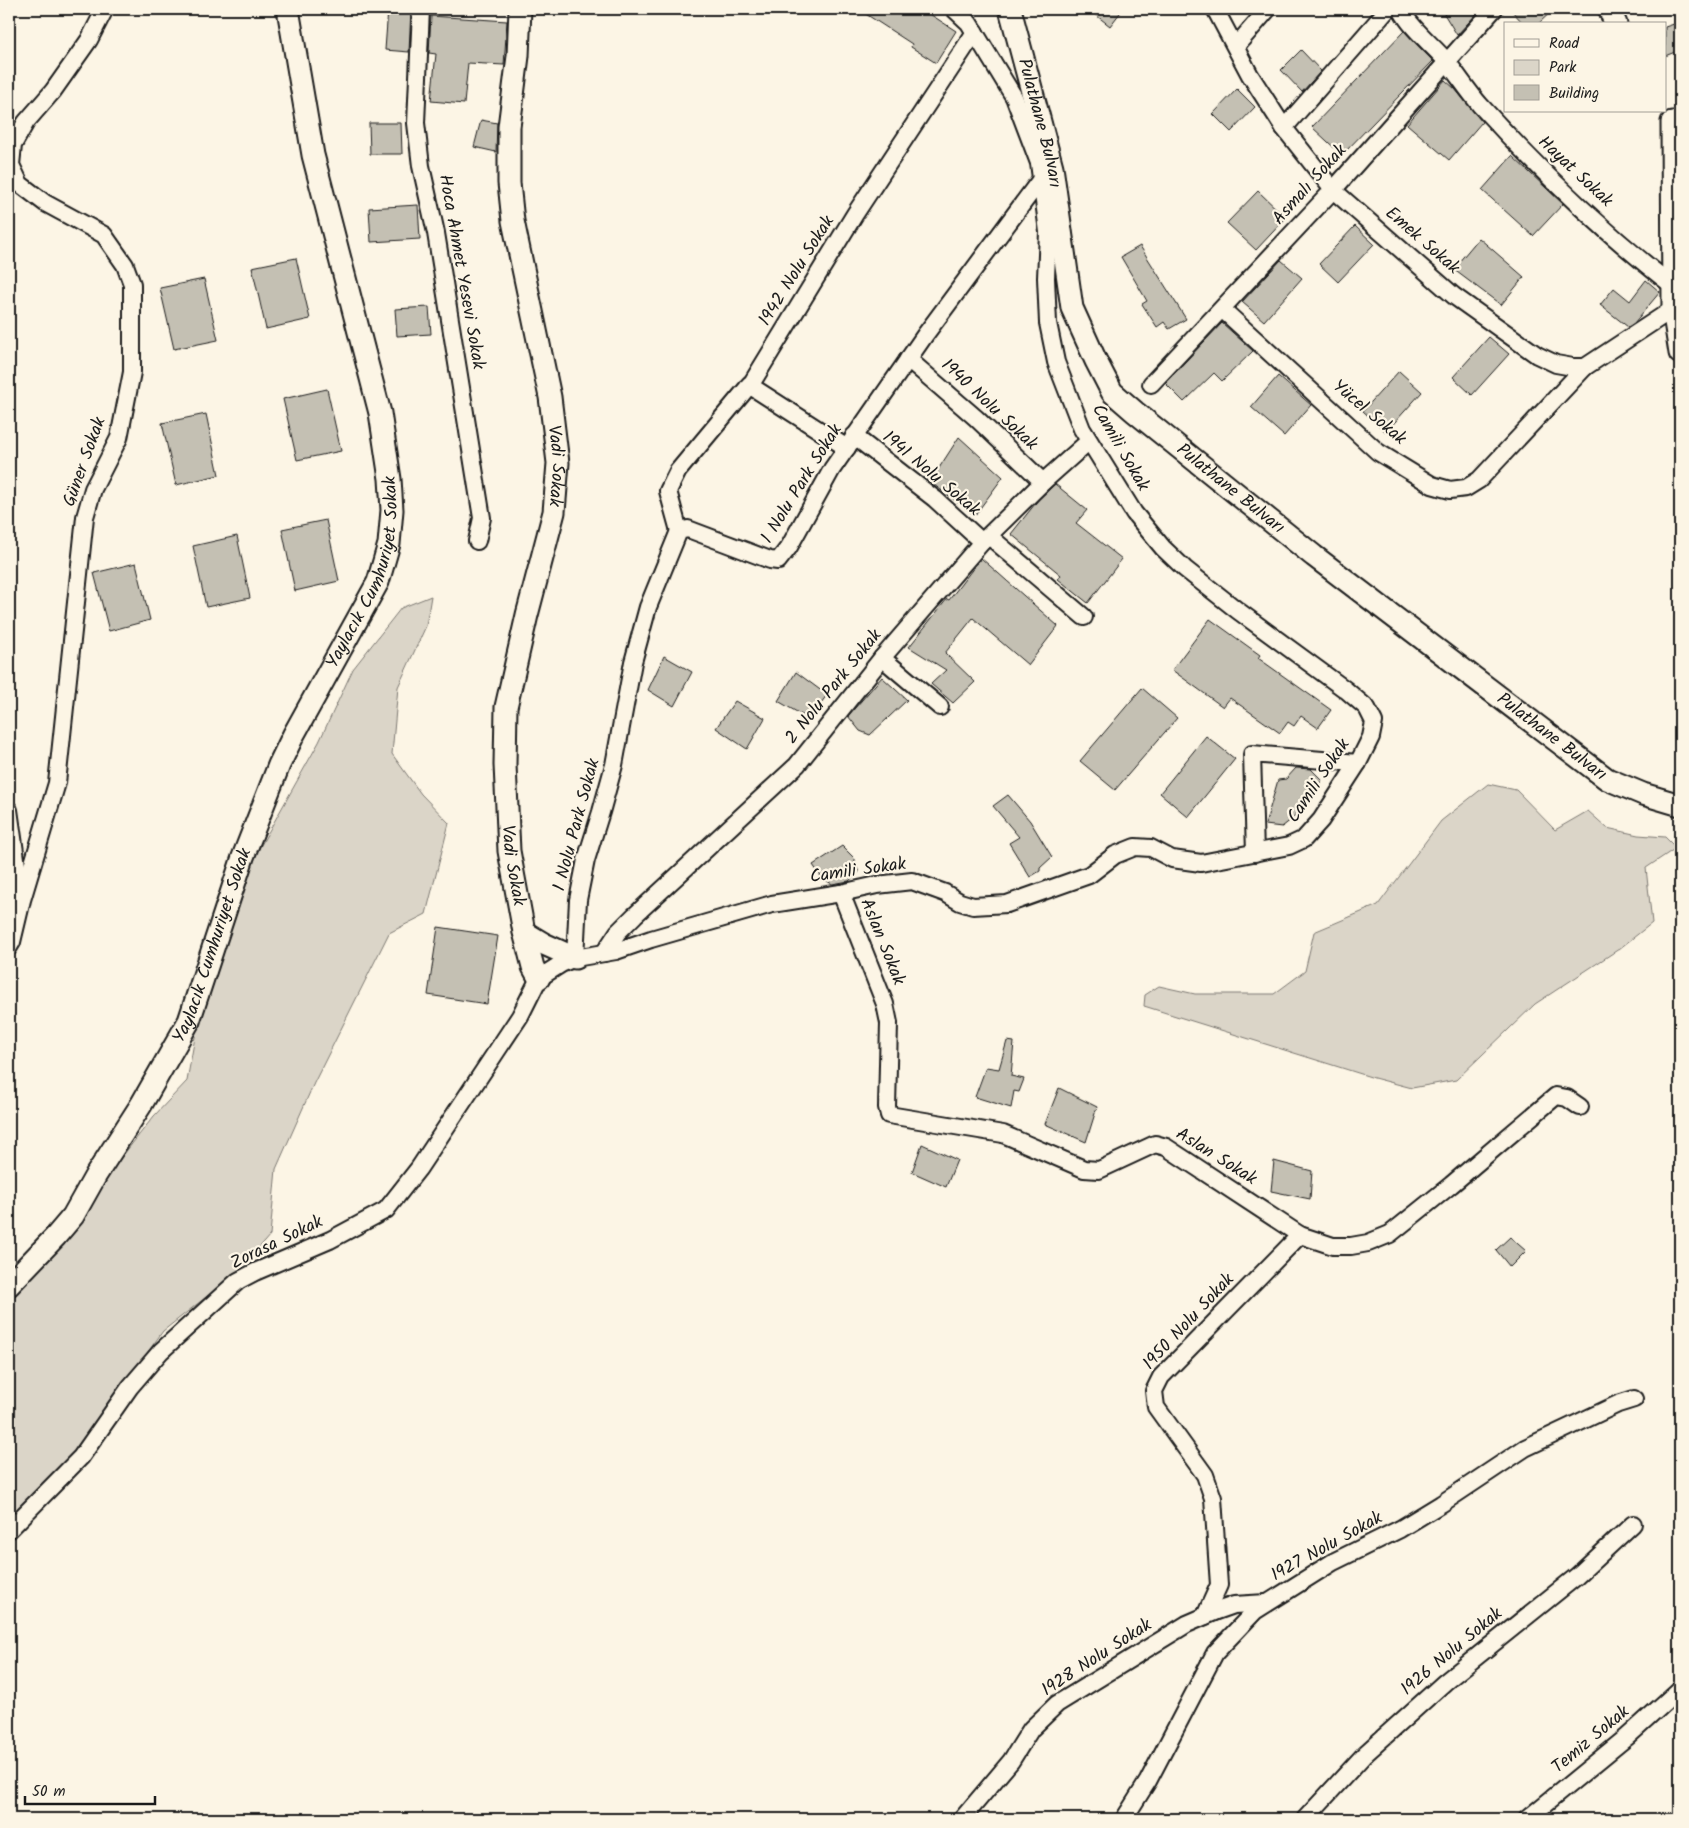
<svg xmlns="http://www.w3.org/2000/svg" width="1689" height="1828" viewBox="0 0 1689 1828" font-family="Kalam,sans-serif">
<rect width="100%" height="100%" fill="#fcf5e5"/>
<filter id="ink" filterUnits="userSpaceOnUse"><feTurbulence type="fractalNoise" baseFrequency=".02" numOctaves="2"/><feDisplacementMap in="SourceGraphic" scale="10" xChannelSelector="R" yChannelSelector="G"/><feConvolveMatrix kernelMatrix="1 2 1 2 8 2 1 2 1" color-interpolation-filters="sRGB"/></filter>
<g filter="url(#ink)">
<g fill="#dbd5c8" stroke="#7c7872">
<path d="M431 596 426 626 398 687 392 754 421 794 449 823 426 914 389 933 314 1083 276 1169 270 1235 239 1271 163 1331 74 1454 9 1517V1285L105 1178 154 1116 187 1081 215 927 319 742 353 669 401 608Z"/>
<path d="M1488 784 1516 790 1555 830 1588 811 1607 828 1638 835 1665 837 1676 848 1646 868 1652 923 1619 949 1535 1004 1456 1080 1412 1088 1374 1078 1144 1006 1145 995 1159 986 1195 994H1274L1305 971 1314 932 1378 905 1441 821Z"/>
</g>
<g fill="#c4c0b3" stroke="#1c1c1c">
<path d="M388 9H411L409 52 385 50Z"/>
<path d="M858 9H922L956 31 936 63 911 47 912 44Z"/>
<path d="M1088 9H1123L1110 26Z"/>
<path d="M1441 9H1481L1457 35Z"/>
<path d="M1510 9H1554L1538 24H1524Z"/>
<path d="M431 16 507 21 504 65 468 63 464 104 431 101 436 54 429 53Z"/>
<path d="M1680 22V50L1665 56V27Z"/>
<path d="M1404 31 1433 61 1342 155 1312 127Z"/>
<path d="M1301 50 1321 71 1302 92 1281 70Z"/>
<path d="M1445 80 1455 89 1482 122 1449 160 1407 124Z"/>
<path d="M1237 89 1255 107 1231 132 1213 114Z"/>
<path d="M481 120 497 123 496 152 474 147Z"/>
<path d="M369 123H401L402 154H370Z"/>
<path d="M1512 156 1563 204 1533 236 1482 190Z"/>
<path d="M1258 191 1286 218 1256 250 1227 223Z"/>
<path d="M418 205 420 239 371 242 369 208Z"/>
<path d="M1355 226 1374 244 1338 282 1319 264Z"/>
<path d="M1479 238 1524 277 1501 305 1453 269Z"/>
<path d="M1140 246 1186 319 1169 329 1164 322 1157 327 1142 304 1147 301 1121 257Z"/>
<path d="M296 258 310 319 266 329 252 267Z"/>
<path d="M1281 260 1302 278 1264 321 1242 302Z"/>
<path d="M204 279 218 340 174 349 160 288Z"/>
<path d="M1646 280 1660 292 1634 323 1628 327 1600 305 1614 288 1630 301Z"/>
<path d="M429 307 431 334 397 336 395 309Z"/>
<path d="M1222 323 1253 351 1222 381 1214 373 1184 402 1165 383Z"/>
<path d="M1489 337 1509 354 1472 395 1453 377Z"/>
<path d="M1399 371 1422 392 1386 432 1363 411Z"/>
<path d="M1278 376 1311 405 1284 436 1251 407Z"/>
<path d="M327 389 341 451 297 460 283 399Z"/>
<path d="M206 414 219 475 176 485 162 423Z"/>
<path d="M959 437 1003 477 975 515 930 482Z"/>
<path d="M1055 484 1087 510 1076 523 1122 559 1088 603 1058 579 1061 575 1011 534 1039 499Z"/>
<path d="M326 520 339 581 295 591 282 529Z"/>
<path d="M237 536 250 598 206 607 193 546Z"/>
<path d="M981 558 1058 626 1028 665 973 618 945 653 975 682 953 703 931 684 946 670 909 647 947 599 949 600Z"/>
<path d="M136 563 150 620 109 631 94 573Z"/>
<path d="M1210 619 1260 655 1258 658 1331 710 1318 728 1301 716 1294 726 1288 722 1280 733 1230 698 1223 707 1172 670Z"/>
<path d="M664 656 692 672 674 706 648 690Z"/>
<path d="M796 672 827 695 809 719 778 701Z"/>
<path d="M882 677 907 700 870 735 860 731 848 716Z"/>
<path d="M1142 688 1177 718 1115 790 1080 761Z"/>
<path d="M735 701 765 718 747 749 716 728Z"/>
<path d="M1206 736 1235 759 1188 817 1160 793Z"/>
<path d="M1296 768 1311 769 1322 780 1292 819 1282 827 1265 825 1278 780 1286 779Z"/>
<path d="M1008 795 1030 821 1052 857 1040 868V871L1030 877 1009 843 1019 837 993 806Z"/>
<path d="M842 846 855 859V864L859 872 849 881 832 884 822 878 813 865Z"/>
<path d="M438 927 498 936 487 1004 428 995Z"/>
<path d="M1007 1041 1014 1042 1011 1076 1024 1079 1019 1092 1014 1091 1011 1108 975 1097 986 1067 999 1069Z"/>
<path d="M1059 1088 1097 1107 1086 1142 1045 1124Z"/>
<path d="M922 1144 957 1160 946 1187 912 1172Z"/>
<path d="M1274 1161 1312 1171 1310 1199 1271 1191Z"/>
<path d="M1510 1237 1526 1251 1510 1267 1496 1250Z"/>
</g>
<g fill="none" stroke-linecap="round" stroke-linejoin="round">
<defs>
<g id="minor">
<path d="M421 9 416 123 421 166 436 233 482 518 477 541"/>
<path d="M1215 9 1250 75 1284 128 1333 190 1454 296 1537 355 1556 364 1573 367H1585L1673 309"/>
<path d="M1401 9C1412 30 1433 45 1448 63 1459 77 1469 92 1480 105 1539 170 1605 233 1673 286"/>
<path d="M1236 46 1268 9"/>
<path d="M1284 128 1388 9"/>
<path d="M1222 309 1378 452 1432 485 1450 490 1466 488 1479 480 1585 367"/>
<path d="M908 359 976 418 1043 482"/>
<path d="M1151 384 1333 190 1494 9"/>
<path d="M749 385 847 448"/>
<path d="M854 436 935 499 982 542"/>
<path d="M679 531 668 491 678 471 753 381 855 214 975 32"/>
<path d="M989 536 1084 617"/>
<path d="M882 658 940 707"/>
<path d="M9 810 21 894"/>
<path d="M1255 853 1252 754 1358 763"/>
<path d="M841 893 885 1004 889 1023 887 1107 889 1115 1003 1134 1084 1169 1099 1170 1155 1144 1166 1147 1300 1235 1333 1246H1351L1368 1243 1390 1234 1451 1185 1556 1096 1567 1098 1580 1107"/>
<path d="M9 947 12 942 22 900 57 783 85 517 93 489 119 438 132 372V284L125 265 104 235 45 203 20 184 11 165 13 145 26 122 53 91 89 40 105 9"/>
<path d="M604 953 618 932 635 915 797 765 882 658 982 542 1043 482 1089 441"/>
<path d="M575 958 578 900 586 860 601 812 614 765 633 662 648 607 679 531 688 529 770 560 778 561 789 547 832 469 925 335 1041 179"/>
<path d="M9 1530 81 1457 130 1387 161 1351 238 1281 255 1272 330 1240 386 1210 419 1168 520 1016 539 978 561 964 575 958 616 951 651 939 772 904 841 893 877 885 912 881 945 893 960 902 973 906 1007 904 1089 875 1115 855 1135 847 1151 848 1172 859 1201 863 1289 846 1304 839 1321 820 1358 763 1371 737 1374 722 1367 708 1346 690 1237 610 1185 569 1163 548 1134 513 1082 429 1056 362 1048 323 1046 278 1048 232 1039 163 1014 97 969 23 954 9"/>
<path d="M1205 1616 1219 1585 1213 1498 1205 1475 1156 1407 1154 1391 1161 1377 1300 1235"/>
<path d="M962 1819 1011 1761 1031 1729 1057 1704 1187 1624 1217 1611 1234 1605 1266 1603"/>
<path d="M1124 1819 1148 1781 1215 1653 1255 1611 1333 1562 1400 1529 1441 1504 1525 1448 1618 1404 1634 1399"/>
<path d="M1305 1819 1365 1754 1445 1682 1577 1576 1633 1524"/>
<path d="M1527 1819 1627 1737 1680 1689"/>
</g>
<g id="tertiary">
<path id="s1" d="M520 9 518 56 509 127V183L513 221 550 397 558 463 554 512 527 615 506 707 505 765 509 851 524 932 533 967 539 978"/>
<path id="s2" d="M1010 9 1052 167 1072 308 1096 361 1112 392 1135 412 1314 556 1607 779 1643 794 1680 805"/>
<path d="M1609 9 1616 24"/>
<path d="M1672 122 1673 309 1680 353"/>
<path d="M524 932 544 944 575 958"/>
<path id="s3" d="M9 1285 56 1236 73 1216 96 1175 141 1105 189 1021 243 857 279 765 294 734 378 582 389 544 392 510 390 479 380 413 313 155 288 9"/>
</g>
</defs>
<use href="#minor" stroke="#1c1c1c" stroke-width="20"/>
<use href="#tertiary" stroke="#1c1c1c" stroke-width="25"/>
<use href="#minor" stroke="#fcf5e5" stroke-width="16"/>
<use href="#tertiary" stroke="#fcf5e5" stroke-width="21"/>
</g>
</g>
<g text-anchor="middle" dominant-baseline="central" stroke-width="4.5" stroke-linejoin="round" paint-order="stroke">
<g font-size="18" fill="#1c1c1c" stroke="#fcf5e5">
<text stroke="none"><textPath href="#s2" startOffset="118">Pulathane Bulvarı</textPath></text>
<text transform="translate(1575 172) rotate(43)">Hayat Sokak</text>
<text transform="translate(1310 185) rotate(-48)">Asmalı Sokak</text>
<text transform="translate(1422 241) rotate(41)">Emek Sokak</text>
<text transform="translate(797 271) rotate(-58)">1942 Nolu Sokak</text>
<text transform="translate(461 272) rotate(80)">Hoca Ahmet Yesevi Sokak</text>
<text transform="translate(989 405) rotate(43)">1940 Nolu Sokak</text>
<text transform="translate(1369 413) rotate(40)">Yücel Sokak</text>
<text transform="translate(1120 448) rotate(60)">Camili Sokak</text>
<text transform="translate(85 462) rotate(-70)">Güner Sokak</text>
<text stroke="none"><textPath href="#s1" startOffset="462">Vadi Sokak</textPath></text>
<text transform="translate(931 474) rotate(40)">1941 Nolu Sokak</text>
<text transform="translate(802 484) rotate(-58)">1 Nolu Park Sokak</text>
<text stroke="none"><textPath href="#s2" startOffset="552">Pulathane Bulvarı</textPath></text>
<text stroke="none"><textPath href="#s3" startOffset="806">Yaylacık Cumhuriyet Sokak</textPath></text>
<text transform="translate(834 687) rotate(-51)">2 Nolu Park Sokak</text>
<text stroke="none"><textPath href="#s2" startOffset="958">Pulathane Bulvarı</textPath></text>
<text transform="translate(1319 781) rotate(-56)">Camili Sokak</text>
<text transform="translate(577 825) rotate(-75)">1 Nolu Park Sokak</text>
<text stroke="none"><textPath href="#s1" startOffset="868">Vadi Sokak</textPath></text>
<text transform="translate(858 871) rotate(-8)">Camili Sokak</text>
<text transform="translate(882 942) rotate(68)">Aslan Sokak</text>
<text stroke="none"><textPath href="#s3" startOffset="400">Yaylacık Cumhuriyet Sokak</textPath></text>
<text transform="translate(1216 1157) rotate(32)">Aslan Sokak</text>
<text transform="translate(277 1243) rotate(-26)">Zorasa Sokak</text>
<text transform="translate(1189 1322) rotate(-47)">1950 Nolu Sokak</text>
<text transform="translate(1327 1547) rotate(-29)">1927 Nolu Sokak</text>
<text transform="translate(1452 1652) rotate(-40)">1926 Nolu Sokak</text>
<text transform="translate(1097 1658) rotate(-33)">1928 Nolu Sokak</text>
<text transform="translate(1591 1740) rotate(-40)">Temiz Sokak</text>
</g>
</g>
<rect width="1689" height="1828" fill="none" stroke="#fcf5e5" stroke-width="30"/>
<rect x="15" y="15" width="1659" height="1798" fill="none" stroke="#1c1c1c" stroke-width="2" filter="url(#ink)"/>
<rect x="1504" y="22" width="162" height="90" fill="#fcf5e5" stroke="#a29e95"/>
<rect x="1514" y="39" width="25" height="8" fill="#fcf5e5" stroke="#a29e95"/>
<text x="1549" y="48" font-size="15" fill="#1c1c1c">Road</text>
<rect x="1514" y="60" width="25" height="15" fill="#dbd5c8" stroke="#a29e95"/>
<text x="1549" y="72" font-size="15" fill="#1c1c1c">Park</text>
<rect x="1514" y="85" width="25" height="15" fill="#c4c0b3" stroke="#a29e95"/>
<text x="1549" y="98" font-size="15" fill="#1c1c1c">Building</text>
<path d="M25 1796v8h130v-8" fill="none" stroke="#1c1c1c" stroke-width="2.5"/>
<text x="32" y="1796" font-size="15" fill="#1c1c1c" stroke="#fcf5e5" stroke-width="4" paint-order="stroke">50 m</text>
</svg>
